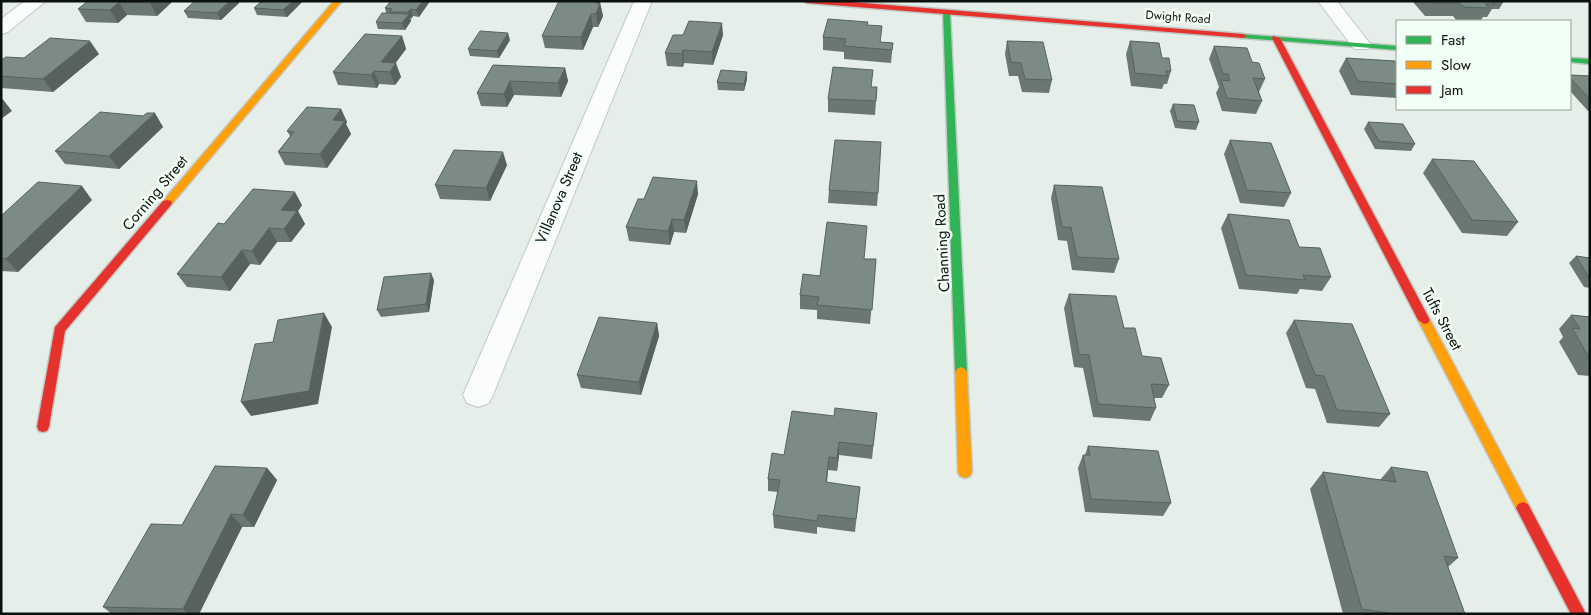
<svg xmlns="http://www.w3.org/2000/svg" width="1591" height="615" viewBox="0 0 1591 615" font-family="Jost,sans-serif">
<rect width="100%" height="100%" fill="#e5eee9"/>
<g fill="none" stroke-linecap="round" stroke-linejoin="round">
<defs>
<g id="street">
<path d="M25 1H46L8 32 1 34V19Z"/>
<path d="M634 1H652L493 395 489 403 478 407 467 403 463 395Z"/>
<path d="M1318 1H1337L1371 45 1368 49H1354Z"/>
</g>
<g id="fast">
<path d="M943 10 950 12 967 372 965 375H957L955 372Z"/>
<path d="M1240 34 1397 46V50L1243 38H1240Z"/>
<path d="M1570 58 1590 59V64L1570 62Z"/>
</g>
<g id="slow">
<path d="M334 1H342L171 205H163L162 203 163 201Z"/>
<path d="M1424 316 1430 320 1528 504 1530 508 1528 512 1523 514 1518 512 1418 320Z"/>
<path d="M961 367 965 369 967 372 972 472 970 476 965 478 960 476 958 472 955 372 957 369Z"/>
</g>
<g id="jam">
<path d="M803 1H839L1243 34 1247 36 1243 38 807 3Z"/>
<path d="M1273 36 1280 38 1430 320 1428 323 1424 324 1418 320 1272 38Z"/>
<path d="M167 200 171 201 172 203 171 205 65 331 49 427 47 431 43 432 39 431 37 427 55 327 163 201Z"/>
<path d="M1523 502 1528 504 1586 614H1571L1516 508 1518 504Z"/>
</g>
</defs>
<use href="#street" stroke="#c1c9c5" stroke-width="2"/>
<use href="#fast" stroke="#c1c9c5" stroke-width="3"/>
<use href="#slow" stroke="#c1c9c5" stroke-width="3"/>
<use href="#jam" stroke="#c1c9c5" stroke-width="3"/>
<use href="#street" fill="#fbfcfc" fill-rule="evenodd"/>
<use href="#fast" fill="#30b455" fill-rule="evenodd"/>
<use href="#slow" fill="#ff9f0a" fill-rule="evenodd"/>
<use href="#jam" fill="#e5322d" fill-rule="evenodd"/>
</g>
<g fill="#6b7872">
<path d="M88 1H173L157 16 127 15 118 23 86 22 78 9Z"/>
<path d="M195 1H238L239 3 221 20 188 18 184 11Z"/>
<path d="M262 1H303L287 17 257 15 254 8Z"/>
<path d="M430 1 419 17 413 16 410 19 411 21 405 30 378 29 376 22 386 13 385 8Z"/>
<path d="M1413 1H1504L1499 9H1492L1487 17H1483L1481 20H1456L1453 16H1425L1413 2Z"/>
<path d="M600 3 603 16 598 27H593L583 50 545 48 542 36Z"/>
<path d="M868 25 881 42 893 43 891 63 844 59V52L823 50V37Z"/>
<path d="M683 35H723L713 65 684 63 683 67 667 66 665 53Z"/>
<path d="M402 36 406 49 395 63 401 77 395 85 379 84 377 88 338 85 333 72Z"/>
<path d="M510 40 499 58 470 56 468 49Z"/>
<path d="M1007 41 1052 80 1049 93 1022 92 1018 76H1009L1005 54Z"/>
<path d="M1130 41 1162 58 1171 71 1167 84H1164L1162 89 1131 86 1126 54Z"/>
<path d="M1214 46 1252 62 1265 79 1259 92 1262 101 1256 114 1222 111 1216 93 1219 87 1209 59Z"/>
<path d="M99 54 53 92 1 88V60Z"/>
<path d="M1346 58 1397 65V98L1351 95 1339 71Z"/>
<path d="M493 65 565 68 568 81 561 97 514 95 507 107 481 106 477 93Z"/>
<path d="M747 72V79L744 91 718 90 717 82Z"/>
<path d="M1570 75 1590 76V111H1588L1570 91Z"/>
<path d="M872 87H877L875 115 828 112V99Z"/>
<path d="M1173 104 1199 122 1196 130 1175 128 1170 111Z"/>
<path d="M341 109 347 122 346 124 351 134 327 168 285 165 278 152 290 136 287 131Z"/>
<path d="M143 116 163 127 119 169 65 164 55 151Z"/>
<path d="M1368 122 1415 144 1411 151 1375 149 1364 129Z"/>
<path d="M1230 140 1291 193 1284 207 1240 203 1224 154Z"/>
<path d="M1432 159 1518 222 1507 236 1462 233 1423 173Z"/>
<path d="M507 165 490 201 440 199 435 185Z"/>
<path d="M1054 185 1119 259 1114 273 1072 270 1067 241 1058 240 1051 198Z"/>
<path d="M829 190 878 193 877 206 828 203Z"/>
<path d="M698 194 686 233 674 232 670 245 629 241 626 227 644 199Z"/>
<path d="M92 200 18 272 1 271V216Z"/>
<path d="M302 205 298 211 305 224 291 242H277L260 265 250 264 230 291 187 287 177 274 224 224Z"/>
<path d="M1228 214 1299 247 1331 277 1322 291 1300 289 1297 294 1239 289 1221 228Z"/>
<path d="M1576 256 1590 258V288L1584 287 1569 263Z"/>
<path d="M864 259H876L870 324 817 319V310L800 309V295L820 276Z"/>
<path d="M434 280 429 312 381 317 377 310Z"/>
<path d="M1069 294 1124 328 1142 356 1169 385 1162 398H1154L1156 408 1150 421 1093 417 1083 368 1074 367 1064 308Z"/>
<path d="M1571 315 1590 317V376L1578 375 1559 342 1563 337 1559 329Z"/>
<path d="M1294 320 1390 414 1379 427 1327 423 1315 389 1306 388 1286 333Z"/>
<path d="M657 323 659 336 641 395 581 388 577 375Z"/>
<path d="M877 413 872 459 839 455 837 471 828 470 827 483 860 487 855 532 817 527V534L774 528 773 515 778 492 768 491V479L834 416Z"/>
<path d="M1088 446 1171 503 1163 516 1085 512 1078 468 1083 455H1085Z"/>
<path d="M1391 467 1458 558 1448 567 1465 614H1343L1310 489 1323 472 1380 480Z"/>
<path d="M267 468 277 480 254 527H242L199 614H112L103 607 182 525Z"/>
</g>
<g fill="#57625d">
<path d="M152 1H173L157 16 150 3Z"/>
<path d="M230 1H238L239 3 221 20 217 13Z"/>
<path d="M293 1H303L287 17 283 10Z"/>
<path d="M423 1H430L419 17 416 10Z"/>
<path d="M597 1H600V4V3L603 16 598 27 596 14V3Z"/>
<path d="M119 2 127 15 118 23 110 10Z"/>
<path d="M411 9 413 16 411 19 408 12Z"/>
<path d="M409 14 411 21 405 30 402 23Z"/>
<path d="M591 14 593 27 583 50 581 37Z"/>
<path d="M722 23 723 35 713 65 712 52Z"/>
<path d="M508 33 510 40 499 58 497 51Z"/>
<path d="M402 36 406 49 389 72 381 62Z"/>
<path d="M90 41 99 54 53 92 43 79Z"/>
<path d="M683 50 684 63 683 67 682 54Z"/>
<path d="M396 63 401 77 395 85 390 72Z"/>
<path d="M565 68 568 81 561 97 558 83Z"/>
<path d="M374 71 379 84 377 88 371 75Z"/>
<path d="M747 72V79L744 91V84Z"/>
<path d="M510 81 514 95 507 107 504 94Z"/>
<path d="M1 97 12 111 1 119Z"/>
<path d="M341 109 347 122 346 124 351 134 327 168 320 154 333 120Z"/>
<path d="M155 113 163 127 119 169 109 156Z"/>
<path d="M503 152 507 165 490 201 486 188Z"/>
<path d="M697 181 698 194 686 233 684 220Z"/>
<path d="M82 186 92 200 18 272 6 259Z"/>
<path d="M295 192 302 205 298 211 305 224 291 242 284 229 281 210Z"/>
<path d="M672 219 674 232 670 245 668 231Z"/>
<path d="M269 228 277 242 260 265 252 251Z"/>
<path d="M242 250 250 264 230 291 221 277Z"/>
<path d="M431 273 434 280 429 312 426 304Z"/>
<path d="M324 313 332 327 318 404 251 416 241 402Z"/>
<path d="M657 323 659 336 641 395 639 382Z"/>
<path d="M839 442V455L837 471V458Z"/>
<path d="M829 457 828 470 825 495 826 482Z"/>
<path d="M267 468 277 480 254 527 243 515Z"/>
<path d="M231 514 242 527 199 614H189L183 609Z"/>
</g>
<g fill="#7c8c85" stroke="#57625d">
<path d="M88 1H152L150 3 119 2 110 10 78 9Z"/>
<path d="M195 1H230L217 13 184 11Z"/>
<path d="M262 1H293L283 10 254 8Z"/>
<path d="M391 1H423L416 10 411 9 408 12H390L392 9 385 8Z"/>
<path d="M559 1H597L596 3H600L596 14H591L581 37 542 36Z"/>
<path d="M1430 1H1492L1495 4H1485L1489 8 1464 7 1460 3H1432Z"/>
<path d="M382 13 409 14 402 23 376 22Z"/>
<path d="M828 19 868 22 867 25 882 26 880 42 893 43 892 50 844 46 846 39 823 37Z"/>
<path d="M689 21 722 23 712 52 683 50 682 54 665 53 673 35H683Z"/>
<path d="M480 31 508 33 497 51 468 49Z"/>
<path d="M365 34 402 36 381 62 396 63 390 72 374 71 371 75 333 72Z"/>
<path d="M50 38 90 41 43 79 1 76V60L6 57 24 58Z"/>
<path d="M1007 41 1043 42 1052 80 1025 79 1021 63 1011 62Z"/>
<path d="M1130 41 1159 43 1162 58H1169L1171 71H1166L1167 76 1135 73Z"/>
<path d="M1214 46 1247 48 1252 62 1259 63 1265 79 1253 78 1262 101 1227 98 1221 80 1230 81 1228 74H1223Z"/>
<path d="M1346 58 1395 61 1397 65V84L1358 81Z"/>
<path d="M493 65 565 68 558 83 510 81 504 94 477 93Z"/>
<path d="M833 67 873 70 871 87H877L876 101 828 99Z"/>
<path d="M721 70 747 72 744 84 717 82Z"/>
<path d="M1570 75 1590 76V99L1570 78Z"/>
<path d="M1173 104 1194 105 1199 122 1177 121Z"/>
<path d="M307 107 341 109 333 120 345 121 320 154 278 152 294 132 287 131Z"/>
<path d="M100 112 143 116 147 113H155L109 156 55 151Z"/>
<path d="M1368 122 1403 124 1415 144 1379 141Z"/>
<path d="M835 140 881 142 878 193 829 190Z"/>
<path d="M1230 140 1271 143 1291 193 1247 190Z"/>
<path d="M454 150 503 152 486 188 435 185Z"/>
<path d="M1432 159 1474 161 1518 222 1472 220Z"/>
<path d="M653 177 697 181 684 220 672 219 668 231 626 227 638 199H644Z"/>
<path d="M38 182 82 186 6 259 1 258V216Z"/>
<path d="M1054 185 1102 187 1119 259 1077 257 1071 227H1062Z"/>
<path d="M253 189 295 192 281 210 297 211 284 229 269 228 252 251 242 250 221 277 177 274 218 223 224 224Z"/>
<path d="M1228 214 1289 220 1299 247 1320 248 1331 277 1303 275 1305 280 1246 275Z"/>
<path d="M827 222 867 226 864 259H876L872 310 817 305 819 297 800 295 803 274 820 276Z"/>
<path d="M1576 256 1590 258V279Z"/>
<path d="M431 273 426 304 377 310 384 277Z"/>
<path d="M1069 294 1116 296 1124 328H1135L1142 356 1161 358 1169 385 1151 384 1156 408 1098 404 1089 355 1079 354Z"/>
<path d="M324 313 309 391 241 402 255 344 273 342 278 320Z"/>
<path d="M1571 315 1590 317V359L1572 328 1580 329Z"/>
<path d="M599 317 657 323 639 382 577 375Z"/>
<path d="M1294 320 1352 324 1390 414 1337 410 1324 376 1315 375Z"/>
<path d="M835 408 877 413 873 446 839 442 837 458 829 457 826 482 860 487 856 519 818 515 817 521 773 515 780 480 768 479 772 453 784 455 792 411 834 416Z"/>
<path d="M1088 446 1158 451 1171 503 1091 499 1083 455H1090Z"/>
<path d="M215 466 267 468 243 515 231 514 183 609 103 607 151 524 182 525Z"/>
<path d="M1391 467 1427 472 1458 558 1444 556 1465 614H1395L1362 609 1323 472 1396 482Z"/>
</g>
<g text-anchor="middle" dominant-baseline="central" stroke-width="5" stroke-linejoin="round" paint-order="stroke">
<g font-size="12" fill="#0b110e" stroke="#f1fff6">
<text transform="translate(1178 17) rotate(4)">Dwight Road</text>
</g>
<g font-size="15" fill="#0b110e" stroke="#f1fff6">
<text transform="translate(155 193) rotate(-50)">Corning Street</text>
<text transform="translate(559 198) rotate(-67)">Villanova Street</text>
<text transform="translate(942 243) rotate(-93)">Channing Road</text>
<text transform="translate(1442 319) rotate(62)">Tufts Street</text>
</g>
</g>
<rect width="1591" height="615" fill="none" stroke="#0b110e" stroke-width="5"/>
<rect x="1396" y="20" width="175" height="90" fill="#f1fff6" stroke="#95a099"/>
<rect x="1406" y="36" width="25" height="8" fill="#30b455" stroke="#95a099"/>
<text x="1441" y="45" font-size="15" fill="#0b110e">Fast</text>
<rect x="1406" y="61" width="25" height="8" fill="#ff9f0a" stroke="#95a099"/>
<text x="1441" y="70" font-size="15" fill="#0b110e">Slow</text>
<rect x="1406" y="86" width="25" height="8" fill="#e5322d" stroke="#95a099"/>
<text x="1441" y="95" font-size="15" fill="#0b110e">Jam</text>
</svg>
